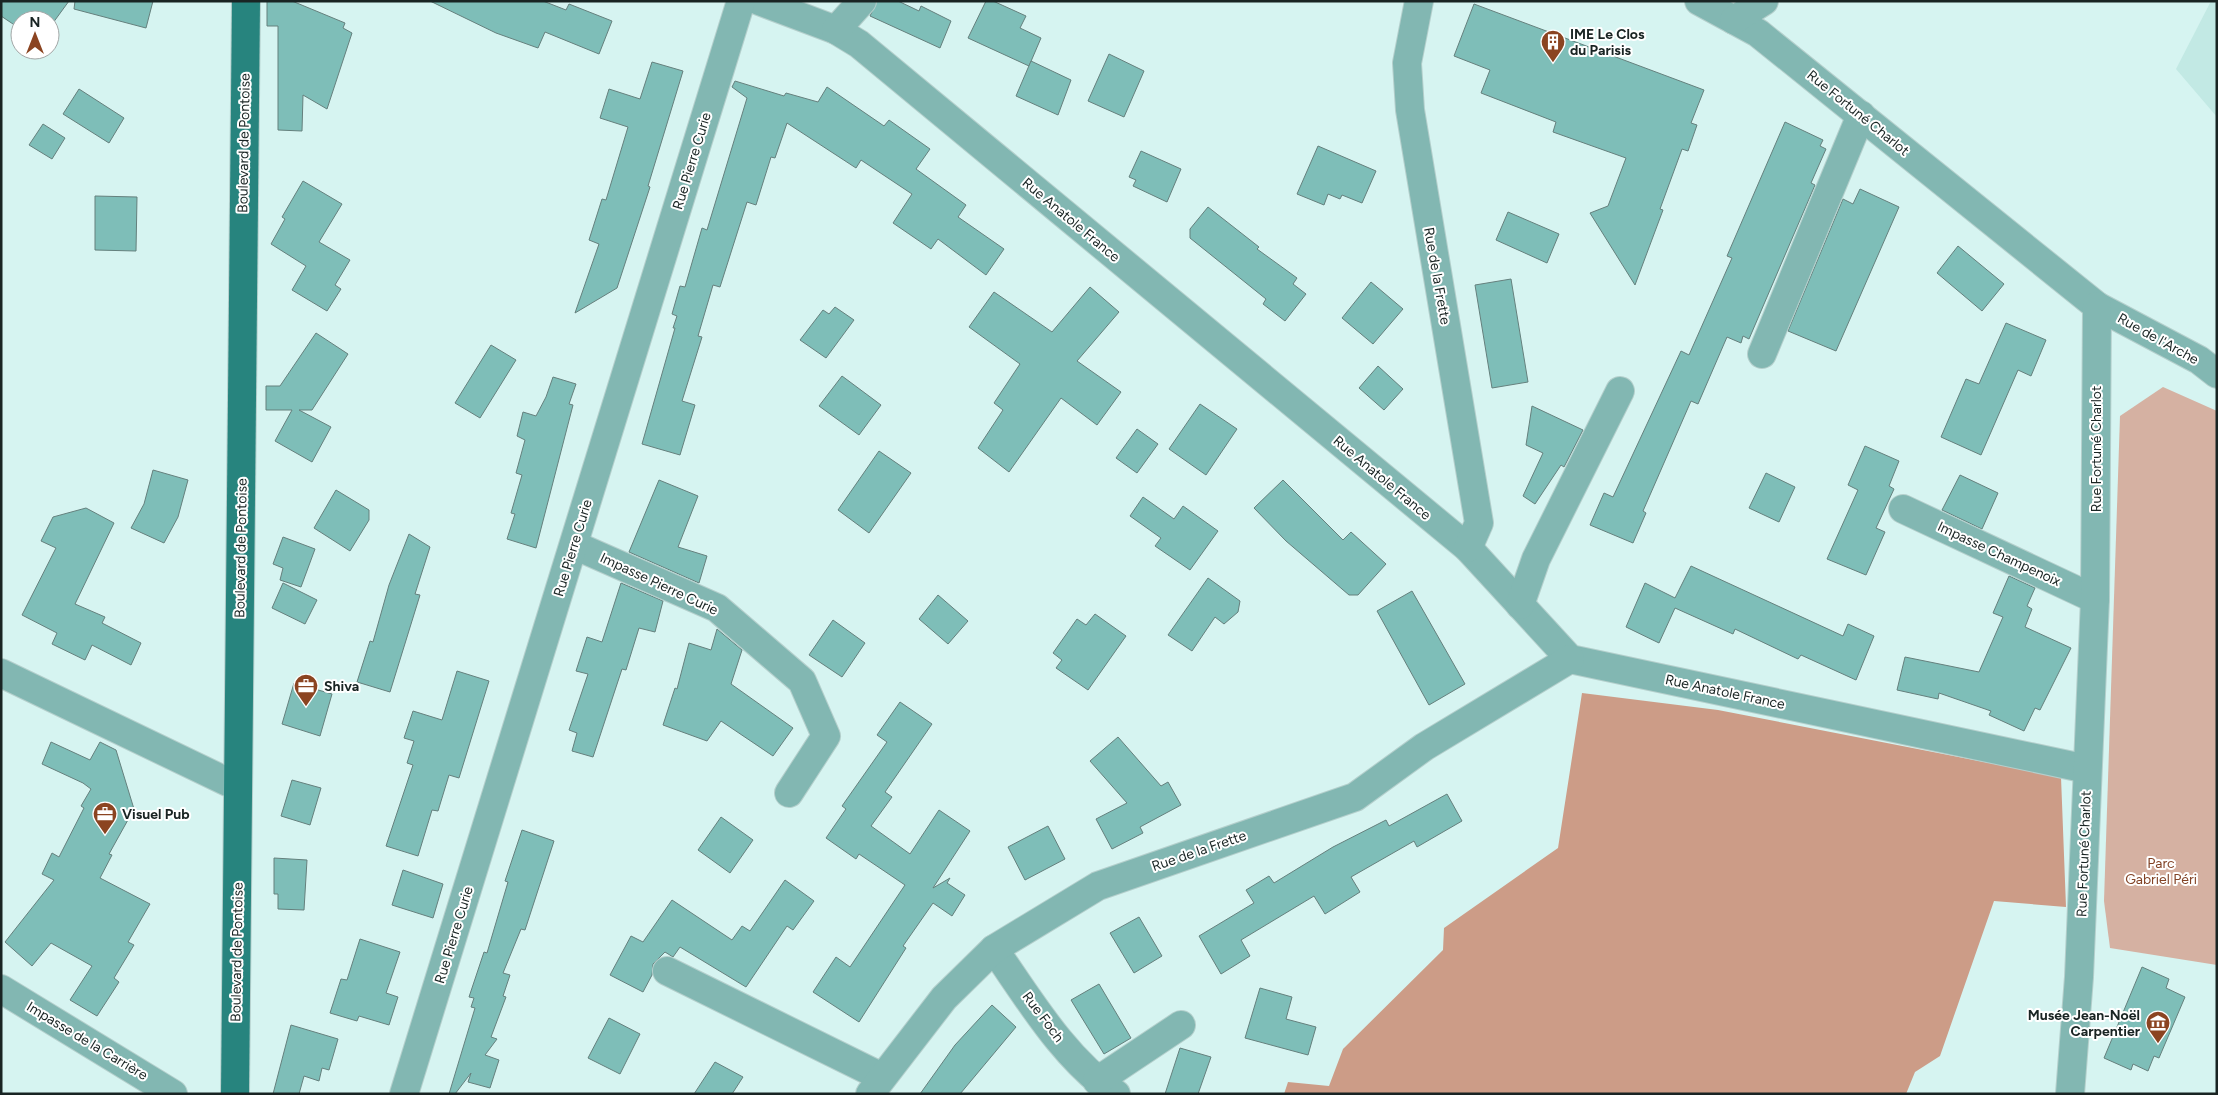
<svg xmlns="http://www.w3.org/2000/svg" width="2218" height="1095" viewBox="0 0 2218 1095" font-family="Figtree,sans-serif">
<rect width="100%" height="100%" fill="#d6f4f1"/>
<path fill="#c2e9e4" d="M2211 1H2217V117L2176 69Z"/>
<path fill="#d5b1a2" d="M2163 387 2217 411V965L2110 948 2104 901 2120 416Z"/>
<path fill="#cc9c87" d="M1582 693 1718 710 2061 777 2066 907 1994 901 1940 1056 1915 1072 1906 1094H1284L1288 1082 1329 1086 1343 1049 1443 950 1444 928 1558 848Z"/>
<g fill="#7ebeb8" stroke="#65807d">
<path d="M1 1H69L50 27V20H20V33L14 29 16 26 1 16Z"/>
<path d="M75 1H153L146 28 74 9Z"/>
<path d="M267 1H292L345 23 343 28 352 33 327 109 303 95 302 131 278 130V26H267Z"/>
<path d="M430 1H543L566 10 569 4 612 21 599 54 545 32 538 48 496 33Z"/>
<path d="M877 1H898L919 11 921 6 951 21 940 48 870 16Z"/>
<path d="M986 1H993L1026 16 1020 28 1041 38 1029 66 968 38Z"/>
<path d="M1474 4 1704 90 1691 123 1697 125 1688 151 1682 149 1660 209 1663 210 1635 285 1590 213 1608 206 1626 158 1553 132 1556 122 1481 93 1490 70 1454 56Z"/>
<path d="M1109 54 1144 71 1124 117 1088 101Z"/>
<path d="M1031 61 1071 80 1058 115 1016 96Z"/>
<path d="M652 62 683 71 648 186 650 187 617 288 575 313 599 244 589 240 602 199 606 200 628 127 600 118 609 89 640 99Z"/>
<path d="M735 81 784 96 786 93 818 102 827 87 884 126 889 120 930 149 916 169 966 205 958 217 1004 249 986 275 938 239 931 249 893 223 912 194 861 160 856 168 787 123 775 158 771 157 756 205 747 202 720 287 713 285 698 336 702 337 682 401 695 405 680 455 642 444 675 328H673L677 316 672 314 680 286 685 287 702 228 707 230 747 98 732 87Z"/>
<path d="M79 89 124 118 109 143 63 114Z"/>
<path d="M1785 122 1823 140 1820 146 1826 149 1811 183 1815 185 1749 339 1743 336 1741 343 1727 337 1698 404 1691 401 1643 511 1646 513 1633 543 1590 525 1604 493 1613 497 1681 351 1689 355 1732 258 1727 256Z"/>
<path d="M43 124 65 138 52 159 29 145Z"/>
<path d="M1318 146 1376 171 1362 203 1342 195 1340 199 1328 194 1324 205 1297 194Z"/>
<path d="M1141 151 1181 169 1167 202 1133 186 1136 180 1129 177Z"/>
<path d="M303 181 342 204 319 242 350 260 335 285 341 289 327 311 292 290 306 266 271 244 285 219 282 217Z"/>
<path d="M1860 189 1899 207 1836 351 1788 331 1843 199 1853 204Z"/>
<path d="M95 196 137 197 136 251 95 250Z"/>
<path d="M1208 207 1259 247 1257 249 1297 278 1293 284 1306 294 1285 321 1263 304 1266 299 1190 238V229Z"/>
<path d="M1508 212 1559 234 1547 263 1496 240Z"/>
<path d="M1958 246 2004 284 1982 311 1937 273Z"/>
<path d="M1511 279 1528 382 1492 388 1475 285Z"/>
<path d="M1371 282 1403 309 1373 344 1342 318Z"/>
<path d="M1090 287 1119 312 1077 361 1121 392 1097 425 1061 398 1009 472 978 448 1003 410 994 403 1020 364 969 327 994 292 1052 332Z"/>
<path d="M835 307 854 320 826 358 800 340 823 310 829 314Z"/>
<path d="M2006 323 2046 340 2031 376 2018 370 1981 455 1941 437 1966 379 1979 384Z"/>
<path d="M316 333 348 354 312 410H299L331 427 312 462 275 441 292 410H266V386H280Z"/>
<path d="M491 345 516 360 480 418 455 403Z"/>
<path d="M1378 366 1403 389 1384 410 1359 388Z"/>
<path d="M842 376 881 405 859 435 819 406Z"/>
<path d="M553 377 576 384 569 404 573 405 536 548 507 539 515 514 511 513 522 475 516 473 525 440 517 436 523 412 536 416 546 397Z"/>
<path d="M1200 404 1237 429 1206 475 1169 449Z"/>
<path d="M1532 406 1583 430 1564 467 1561 465 1535 504 1523 496 1543 453 1526 445Z"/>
<path d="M1137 429 1158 444 1137 473 1116 458Z"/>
<path d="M1865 446 1899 461 1889 486 1894 489 1876 528 1885 532 1866 575 1827 559 1858 490 1848 485Z"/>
<path d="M879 451 911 473 869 533 838 510Z"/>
<path d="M153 470 188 480 178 517 164 543 131 528 144 504Z"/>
<path d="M1766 473 1795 487 1779 522 1749 508Z"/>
<path d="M1960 475 1998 493 1982 529 1942 510Z"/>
<path d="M659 480 698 496 678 547 707 556 699 583 629 552Z"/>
<path d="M1283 480 1343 540 1351 532 1386 564 1358 595H1349L1286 541 1254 508Z"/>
<path d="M336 490 369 510V520L350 551 314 528Z"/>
<path d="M1143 497 1174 519 1183 506 1218 531 1190 570 1155 546 1161 538 1130 516Z"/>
<path d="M86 508 114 523 75 604 105 617 102 623 141 643 131 665 92 645 85 660 52 644 57 633 22 615 56 548 41 541 53 517Z"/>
<path d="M409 534 430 547 415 594 420 595 390 692 357 682 370 641 373 642 389 585Z"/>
<path d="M283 537 315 549 301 587 280 580 283 568 273 564Z"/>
<path d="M1691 566 1843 636 1848 624 1874 636 1856 680 1801 655 1798 659 1735 629 1733 634 1675 608 1659 643 1626 627 1645 583 1675 598Z"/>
<path d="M2009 576 2035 588 2027 606 2032 609 2025 627 2071 648 2040 710 2035 708 2024 731 1989 715 1991 711 1939 693 1938 699 1897 690 1905 657 1979 672 2003 617 1993 613Z"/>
<path d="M1208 578 1240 601 1238 612 1224 624 1215 617 1192 651 1168 635Z"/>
<path d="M283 583 317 600 305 624 272 608Z"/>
<path d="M621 583 663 601 655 632 639 628 626 670 622 669 593 757 572 751 577 733 569 730 588 674 576 671 587 637 602 642Z"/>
<path d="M1412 591 1465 684 1429 705 1377 611Z"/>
<path d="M938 595 968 621 948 644 919 619Z"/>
<path d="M1095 614 1126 636 1088 690 1056 668 1062 660 1053 653 1077 619 1086 625Z"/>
<path d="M833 620 865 643 842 677 809 655Z"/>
<path d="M717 629 742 650 731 684 793 728 773 756 721 721 707 741 663 725 675 688 677 689 689 643 711 650Z"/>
<path d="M457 671 489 681 459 778 449 775 438 811 432 810 418 856 386 846 413 765 407 763 414 741 404 738 413 711 442 720Z"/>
<path d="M294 683 332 694 320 736 282 724Z"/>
<path d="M900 702 932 724 885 792 892 797 871 826 910 854 939 810 970 831 933 888 950 878 947 883 965 895 952 916 933 903 903 946 906 948 859 1022 813 992 836 957 850 967 905 885 859 854 856 859 826 838 846 809 842 806 887 742 877 735Z"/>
<path d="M1118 737 1161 786 1168 782 1181 805 1140 827 1143 833 1112 849 1096 819 1127 803 1090 761Z"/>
<path d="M51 742 90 760 100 742 116 750 134 809 109 854 112 855 100 878 150 904 128 942 134 945 114 978 119 982 97 1016 70 1000 92 966 51 943 32 966 5 942 54 880 42 874 52 853 59 857 84 808 81 806 91 789 83 783 42 764Z"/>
<path d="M292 780 321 788 310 825 281 816Z"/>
<path d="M1447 794 1462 821 1417 847 1414 841 1351 877 1360 892 1325 914 1314 896 1241 940 1250 956 1221 974 1199 936 1254 903 1246 890 1269 876 1274 883 1333 847 1386 820 1389 826Z"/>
<path d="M721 817 753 840 730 873 698 850Z"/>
<path d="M1048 826 1065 859 1025 880 1008 847Z"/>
<path d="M522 830 554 841 525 930 521 929 503 973 510 975 503 996 506 997 491 1037 497 1039 485 1055 499 1060 490 1088 468 1082 471 1073 455 1094H449L475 1008 471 1007 474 998 469 997 484 952 487 953 508 882 505 881Z"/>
<path d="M274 858 307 860 304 910 278 909V894H274Z"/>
<path d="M403 870 443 884 433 918 392 905Z"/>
<path d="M785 880 814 901 793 930 787 926 746 987 680 947 673 957 665 952 653 964 652 975 643 992 610 975 631 936 643 942 672 900 732 940 742 926 750 931Z"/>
<path d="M1139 917 1162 956 1134 973 1110 933Z"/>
<path d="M360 939 400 952 386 993 398 997 389 1025 359 1016 357 1021 330 1013 341 979 347 980Z"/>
<path d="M2142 967 2169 979 2166 988 2185 997 2159 1058 2154 1056 2148 1071 2133 1064 2131 1070 2104 1058Z"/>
<path d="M1099 984 1131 1038 1104 1054 1071 1000Z"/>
<path d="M1260 988 1292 997 1286 1019 1316 1027 1308 1055 1245 1038Z"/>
<path d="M992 1005 1016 1027 960 1094H920L955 1045Z"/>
<path d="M609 1018 640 1034 620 1074 588 1058Z"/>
<path d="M291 1025 338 1039 329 1070 322 1068 319 1081 304 1076 299 1094H273Z"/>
<path d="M1180 1048 1211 1057 1198 1094H1165Z"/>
<path d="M715 1062 743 1077 732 1094H694Z"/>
</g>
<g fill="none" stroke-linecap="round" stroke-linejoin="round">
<defs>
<g id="minor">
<path d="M759 1 836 30 859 44 1468 548 1570 659 2087 769"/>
<path d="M1419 1 1407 63 1410 110 1479 523 1468 548"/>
<path d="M1699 1 1758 33 2097 306 2199 360 2217 374"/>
<path d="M1734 20 1764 1"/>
<path d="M836 30 862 1"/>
<path d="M1762 354 1861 115"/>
<path d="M1903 509 2095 599"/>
<path d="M574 545 717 608 802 681 826 736 789 793"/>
<path d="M1520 605 1536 559 1620 391"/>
<path d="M1 673 238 787"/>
<path d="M994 949C1029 999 1064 1059 1116 1094"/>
<path d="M667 971 882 1077"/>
<path d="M1 989 173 1094"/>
<path d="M1097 1081 1181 1025"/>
<path d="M404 1094 741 1"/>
<path d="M870 1094 944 998 994 949 1098 886 1355 797 1424 747 1570 659"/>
<path d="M2070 1094 2079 977 2095 599 2097 306"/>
</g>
<path id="major" d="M235 1094 246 1"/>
</defs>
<use href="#minor" stroke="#b4cfcc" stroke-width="30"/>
<use href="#major" stroke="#b4cfcc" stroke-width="30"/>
<use href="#minor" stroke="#82b7b2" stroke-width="28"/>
<use href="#major" stroke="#27847e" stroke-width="28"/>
</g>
<defs>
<symbol id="building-pin" viewBox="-11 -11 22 30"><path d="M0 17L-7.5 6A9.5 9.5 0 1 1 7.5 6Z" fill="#8b4421" stroke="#fff"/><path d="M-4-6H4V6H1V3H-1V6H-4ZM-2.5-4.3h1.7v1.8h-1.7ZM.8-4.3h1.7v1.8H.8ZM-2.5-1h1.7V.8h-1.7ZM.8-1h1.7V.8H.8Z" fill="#fff"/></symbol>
<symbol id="office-pin" viewBox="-11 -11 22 30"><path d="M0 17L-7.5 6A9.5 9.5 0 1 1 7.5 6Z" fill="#8b4421" stroke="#fff"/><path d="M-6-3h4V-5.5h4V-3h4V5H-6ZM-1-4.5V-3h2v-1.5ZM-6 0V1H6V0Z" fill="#fff"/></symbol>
<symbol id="museum-pin" viewBox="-11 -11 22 30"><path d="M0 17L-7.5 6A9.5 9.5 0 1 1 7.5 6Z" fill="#8b4421" stroke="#fff"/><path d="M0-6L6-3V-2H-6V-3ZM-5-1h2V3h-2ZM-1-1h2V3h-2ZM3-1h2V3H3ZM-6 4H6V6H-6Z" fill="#fff"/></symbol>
</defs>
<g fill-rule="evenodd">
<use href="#building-pin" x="1539" y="28" width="28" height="38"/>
<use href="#office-pin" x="292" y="672" width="28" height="38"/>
<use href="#office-pin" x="91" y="800" width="28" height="38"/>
<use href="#museum-pin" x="2144" y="1009" width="28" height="38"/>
</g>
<g text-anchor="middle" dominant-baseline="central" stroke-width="4" stroke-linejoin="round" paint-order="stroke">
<g font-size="14" font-weight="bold" fill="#192423" stroke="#fff" text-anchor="start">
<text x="1570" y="34">IME Le Clos<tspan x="1570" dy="16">du Parisis</tspan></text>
<text x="324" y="686">Shiva</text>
<text x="122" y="814">Visuel Pub</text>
<text x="2140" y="1015" text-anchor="end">Musée Jean-Noël<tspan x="2140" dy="16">Carpentier</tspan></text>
</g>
<g font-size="14" fill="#192423" stroke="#fff">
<text transform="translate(1858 113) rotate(39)">Rue Fortuné Charlot</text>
<text transform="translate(244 143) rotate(-89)">Boulevard de Pontoise</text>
<text transform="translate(692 161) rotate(-73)">Rue Pierre Curie</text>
<text transform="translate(1071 220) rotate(40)">Rue Anatole France</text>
<text transform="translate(1437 276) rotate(80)">Rue de la Frette</text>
<text transform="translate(2158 339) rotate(29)">Rue de l'Arche</text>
<text transform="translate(2096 449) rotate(-90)">Rue Fortuné Charlot</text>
<text transform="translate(1382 478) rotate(40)">Rue Anatole France</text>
<text transform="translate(241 548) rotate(-89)">Boulevard de Pontoise</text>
<text transform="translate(573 548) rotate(-73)">Rue Pierre Curie</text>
<text transform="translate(1999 554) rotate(25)">Impasse Champenoix</text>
<text transform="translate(659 584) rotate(25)">Impasse Pierre Curie</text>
<text transform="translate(1725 692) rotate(12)">Rue Anatole France</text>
<text transform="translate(1199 851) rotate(-19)">Rue de la Frette</text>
<text transform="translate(2084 854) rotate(-88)">Rue Fortuné Charlot</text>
<text transform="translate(454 935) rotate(-73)">Rue Pierre Curie</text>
<text transform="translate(237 952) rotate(-89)">Boulevard de Pontoise</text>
<text transform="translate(1043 1017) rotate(53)">Rue Foch</text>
<text transform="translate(87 1041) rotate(31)">Impasse de la Carrière</text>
</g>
<g font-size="14" fill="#824326" stroke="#fff">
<text x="2161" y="863">Parc<tspan x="2161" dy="16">Gabriel Péri</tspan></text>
</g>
</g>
<rect width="2218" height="1095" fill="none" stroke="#192423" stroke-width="5"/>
<g transform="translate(35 35)"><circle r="24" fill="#ffffff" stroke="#a3a7a7"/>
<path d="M0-4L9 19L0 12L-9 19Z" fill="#8b4421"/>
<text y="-8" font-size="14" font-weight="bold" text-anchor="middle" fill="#192423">N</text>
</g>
</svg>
